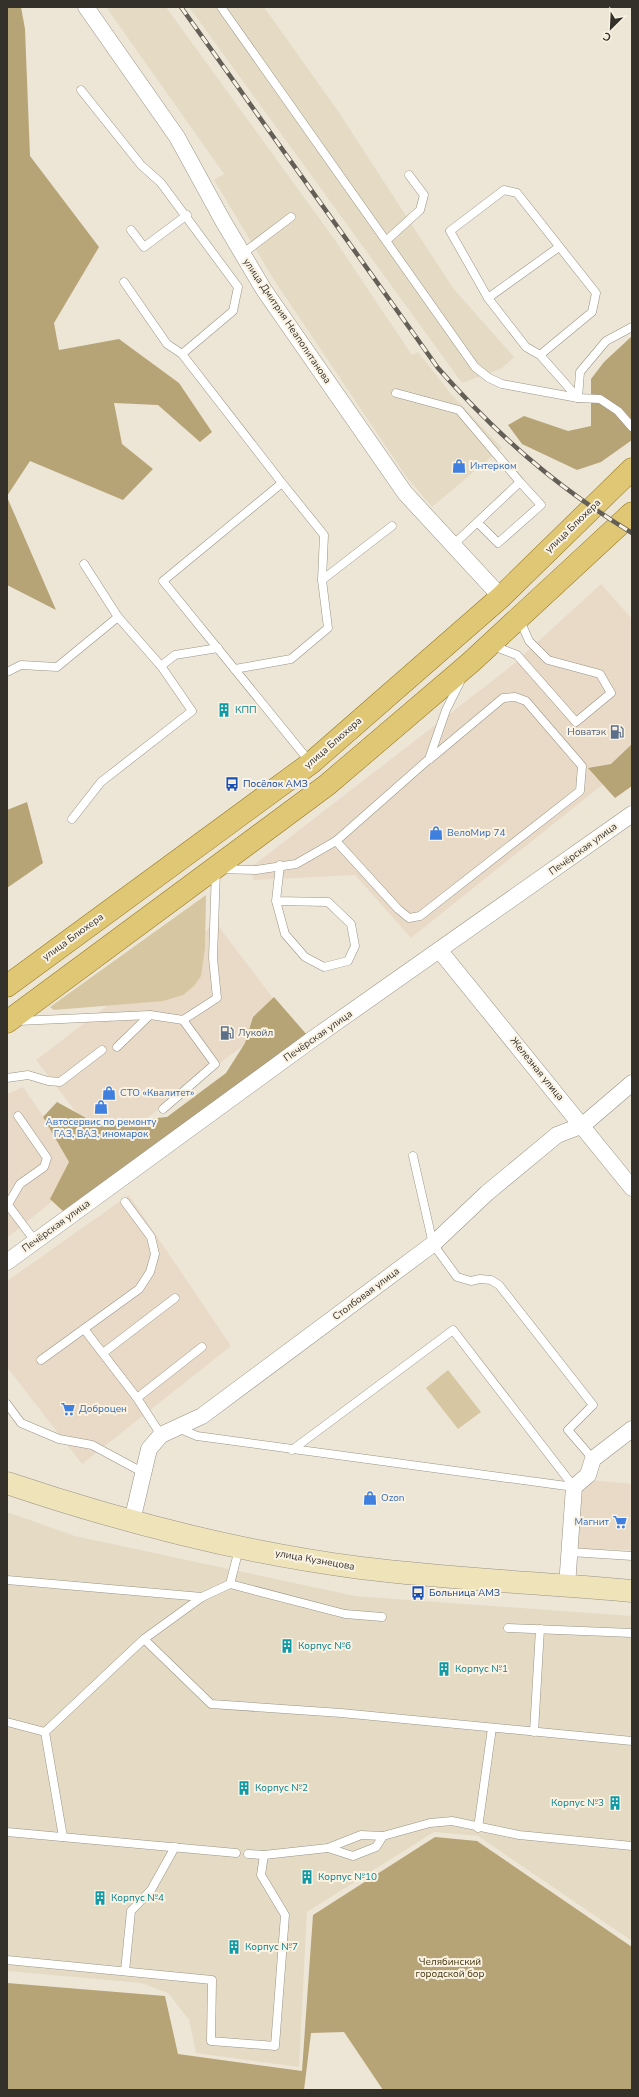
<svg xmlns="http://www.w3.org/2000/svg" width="639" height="2097" viewBox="0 0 639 2097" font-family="'Nunito Sans',sans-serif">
<rect width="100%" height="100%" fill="#ede6d7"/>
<g fill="#e9dac7">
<path d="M601 584 632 619V761L411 938 355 875 254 880 250 868 509 668Z"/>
<path d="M216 923 285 1014 105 1150 36 1060Z"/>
<path d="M23 1087 84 1175 7 1238V1094Z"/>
<path d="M129 1195 231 1346 82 1464 7 1367V1281Z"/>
<path d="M580 1479 632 1484V1550L574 1549Z"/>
</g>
<g fill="#e5dbc5">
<path d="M106 7H166L335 240 412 355 418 352 451 394 502 448 432 507 405 475 274 280 214 180 224 174Z"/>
<path d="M189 7H264L338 111 453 288 514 357 511 360 501 369 462 383Z"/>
<path d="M7 1512 75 1536 355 1596 632 1616V1941L478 1836 434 1832 307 1912 299 2067 196 2053 189 2020 168 1993 141 1983 7 1971Z"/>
</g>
<g fill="#d6c6a1">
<path d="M206 895 205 948 201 976 194 986 183 995 163 1001 54 1010 50 1007Z"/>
<path d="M448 1370 481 1412 458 1429 426 1388Z"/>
</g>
<g fill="#b7a476">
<path d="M7 7H21L25 29 30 156 99 247 54 323 59 350 119 339 179 383 212 432 200 442 158 405 114 403 122 444 153 469 123 500 30 461 7 496Z"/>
<path d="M632 336V440L601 462 577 470 522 444 508 425 524 416 568 431 591 426V379L604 362Z"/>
<path d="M7 497 56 610 7 585Z"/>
<path d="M632 744V786L615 798 588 768 611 764Z"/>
<path d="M27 802 43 863 7 888V810Z"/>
<path d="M274 997 307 1035 65 1213 50 1199 69 1162 43 1117 57 1102 97 1124 167 1117 226 1073 245 1043 253 1017Z"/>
<path d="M435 1837 477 1841 632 1947V2090H383L344 2032 311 2033 304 2090H7V1983L165 1996 178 2054 302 2071 313 1915Z"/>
</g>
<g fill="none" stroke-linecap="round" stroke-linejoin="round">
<defs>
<g id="lane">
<path d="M221 7 475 367 489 378 502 384 578 398 600 399 618 411 632 427"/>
<path d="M81 90 141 165 161 183 238 287 233 311 182 354 282 483 163 581 310 762"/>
<path d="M131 230 144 247 187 215"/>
<path d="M387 240 420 210 424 195 409 175"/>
<path d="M242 254 291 217"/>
<path d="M124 282 167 344 182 354"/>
<path d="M488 298 559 247"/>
<path d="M540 355 592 312 596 293 517 193 504 190 450 231 488 298 526 347 540 355 578 398"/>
<path d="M396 393 459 410 520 482 453 545"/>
<path d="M578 398 580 372 606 341 632 327"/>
<path d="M478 523 498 543 541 505 520 482"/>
<path d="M84 564 118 617"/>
<path d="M322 580 392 526"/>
<path d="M493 646 517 655 576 722 611 693 600 674 548 660 529 641 520 620"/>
<path d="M235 669 291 659 328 628 322 580 324 535 282 483"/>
<path d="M7 672 21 665 57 667 118 617 161 666 175 655 218 648"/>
<path d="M72 819 101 782 192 711 161 666"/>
<path d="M336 841 398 909 409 918 420 916 580 791 582 766 526 701 515 697 503 698 430 759"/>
<path d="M276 901 328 902 351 924 355 946 348 961 324 967 305 957 285 934 276 901 280 865"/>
<path d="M18 1021 150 1015 183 1020 217 998 213 958 216 869 256 870 296 864 336 841 429 759 446 710 461 680"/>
<path d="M117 1047 150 1015"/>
<path d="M7 1078 28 1075 48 1081 60 1082 102 1050"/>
<path d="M163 1109 215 1064 183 1020"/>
<path d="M413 1156 433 1244 457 1277 471 1281 480 1279 491 1280 499 1285 593 1405 568 1430 593 1459"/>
<path d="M8 1205 35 1241"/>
<path d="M7 1206 20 1184 44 1167 47 1158 18 1116"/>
<path d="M84 1329 137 1398 161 1435"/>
<path d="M103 1353 175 1298"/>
<path d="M41 1360 139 1289 150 1272 155 1254 151 1237 125 1202"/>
<path d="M137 1398 202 1347"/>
<path d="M7 1404 21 1423 59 1439 92 1445 144 1473"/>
<path d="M178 1428 197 1436 574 1487"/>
<path d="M292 1450 453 1330 574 1487"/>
<path d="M570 1552 632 1556"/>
<path d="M7 1580 202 1597 144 1639 45 1732 63 1837"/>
<path d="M230 1584 239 1549"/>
<path d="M202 1597 230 1584 345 1614 382 1617"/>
<path d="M508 1628 632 1633"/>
<path d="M144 1639 211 1704 341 1713 632 1741"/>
<path d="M7 1722 45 1732"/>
<path d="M534 1732 540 1629"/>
<path d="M478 1828 492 1728"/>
<path d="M7 1832 236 1853"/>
<path d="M328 1848 353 1856 376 1847 383 1836"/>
<path d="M248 1854 264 1855 328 1848 361 1835 383 1836 430 1823 452 1821 519 1835 632 1846"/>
<path d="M7 1960 212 1980 211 2041 275 2046 285 1915 261 1875 264 1855"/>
<path d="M125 1971 131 1911 151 1890 175 1847"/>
</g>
<g id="street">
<path d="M86 7 177 137 223 221 264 290 405 493 501 597"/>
<path d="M440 951 632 1188"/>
<path d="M7 1262 314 1038 632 814"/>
<path d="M132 1521 149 1449 161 1435 202 1416 433 1244 487 1193 557 1135 583 1125 632 1083"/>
<path d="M567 1586 574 1487 588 1475 593 1459 632 1429"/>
</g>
<path id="secondary" d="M7 1483C120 1521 243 1553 361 1568 451 1579 542 1583 632 1591"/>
<g id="primary">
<path d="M7 986 311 763 501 597 632 469"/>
<path d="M7 1022 327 785 470 663 632 513"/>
</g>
</defs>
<use href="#lane" stroke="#999385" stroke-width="9"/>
<use href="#street" stroke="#999385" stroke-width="17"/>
<use href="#secondary" stroke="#999385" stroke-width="23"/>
<use href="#primary" stroke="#967a1f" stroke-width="23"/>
<use href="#lane" stroke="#fff" stroke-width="8"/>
<use href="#street" stroke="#fff" stroke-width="16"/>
<use href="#secondary" stroke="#efe3ba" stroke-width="22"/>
<use href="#primary" stroke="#e0c775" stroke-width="22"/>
<defs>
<path id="rail" d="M181 7 438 368C497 435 555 486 632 533"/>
</defs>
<use href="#rail" stroke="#635f57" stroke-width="4.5"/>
<use href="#rail" stroke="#faf3e4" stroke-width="3" stroke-dasharray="9" stroke-linecap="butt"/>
</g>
<defs>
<symbol id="shop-bare" viewBox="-9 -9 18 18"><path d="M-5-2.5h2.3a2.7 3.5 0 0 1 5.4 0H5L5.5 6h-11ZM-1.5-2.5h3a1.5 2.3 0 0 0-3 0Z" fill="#3f7fe0" stroke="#faf3e4" stroke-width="2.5" paint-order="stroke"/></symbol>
<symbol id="building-bare" viewBox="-9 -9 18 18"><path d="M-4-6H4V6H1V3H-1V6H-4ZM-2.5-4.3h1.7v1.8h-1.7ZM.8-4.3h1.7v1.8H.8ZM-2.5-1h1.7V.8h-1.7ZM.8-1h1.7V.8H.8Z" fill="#0f9aa8" stroke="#faf3e4" stroke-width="2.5" paint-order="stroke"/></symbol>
<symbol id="fuel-bare" viewBox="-9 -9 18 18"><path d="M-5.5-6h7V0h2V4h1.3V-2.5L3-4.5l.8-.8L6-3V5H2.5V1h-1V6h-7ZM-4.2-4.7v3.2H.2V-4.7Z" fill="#5c6f8a" stroke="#faf3e4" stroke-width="2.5" paint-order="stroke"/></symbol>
<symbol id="bus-bare" viewBox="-9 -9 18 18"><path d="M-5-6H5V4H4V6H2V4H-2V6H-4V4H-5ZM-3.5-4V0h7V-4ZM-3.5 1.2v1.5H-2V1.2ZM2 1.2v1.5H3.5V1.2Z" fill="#1a4fb4" stroke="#faf3e4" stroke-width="2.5" paint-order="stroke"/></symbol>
<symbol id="supermarket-bare" viewBox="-9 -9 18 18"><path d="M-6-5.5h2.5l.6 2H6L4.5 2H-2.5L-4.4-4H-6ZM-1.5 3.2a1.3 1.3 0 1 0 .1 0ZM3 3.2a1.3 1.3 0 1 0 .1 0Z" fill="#3f7fe0" stroke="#faf3e4" stroke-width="2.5" paint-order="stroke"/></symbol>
</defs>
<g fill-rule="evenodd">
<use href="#shop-bare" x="449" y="456" width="20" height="20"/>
<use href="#building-bare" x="214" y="700" width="20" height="20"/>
<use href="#fuel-bare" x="607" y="722" width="20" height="20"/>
<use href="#bus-bare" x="222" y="774" width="20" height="20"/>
<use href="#shop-bare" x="426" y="823" width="20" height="20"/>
<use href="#fuel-bare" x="217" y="1023" width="20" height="20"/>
<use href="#shop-bare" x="99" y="1083" width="20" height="20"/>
<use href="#shop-bare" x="91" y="1097" width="20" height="20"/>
<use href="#supermarket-bare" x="58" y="1399" width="20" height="20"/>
<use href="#shop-bare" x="360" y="1488" width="20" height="20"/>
<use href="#supermarket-bare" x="610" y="1512" width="20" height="20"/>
<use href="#bus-bare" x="408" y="1583" width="20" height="20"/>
<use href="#building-bare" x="277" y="1636" width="20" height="20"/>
<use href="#building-bare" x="434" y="1659" width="20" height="20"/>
<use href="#building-bare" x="234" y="1778" width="20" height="20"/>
<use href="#building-bare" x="605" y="1793" width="20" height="20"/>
<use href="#building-bare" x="297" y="1867" width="20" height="20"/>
<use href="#building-bare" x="90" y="1888" width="20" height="20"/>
<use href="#building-bare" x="224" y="1937" width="20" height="20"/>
</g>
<g text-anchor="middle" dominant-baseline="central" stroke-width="4" stroke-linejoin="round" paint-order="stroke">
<g font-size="10" fill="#34312b" stroke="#faf3e4">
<text transform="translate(287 321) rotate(56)">улица Дмитрия Неаполитанова</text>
<text transform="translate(573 526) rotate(-44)">улица Блюхера</text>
<text transform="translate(333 743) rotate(-41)">улица Блюхера</text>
<text transform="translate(583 849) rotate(-36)">Печёрская улица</text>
<text transform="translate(73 937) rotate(-36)">улица Блюхера</text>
<text transform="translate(318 1036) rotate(-35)">Печёрская улица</text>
<text transform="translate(537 1069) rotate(51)">Железная улица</text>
<text transform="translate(56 1226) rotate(-36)">Печёрская улица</text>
<text transform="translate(366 1294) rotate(-37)">Столбовая улица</text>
<text transform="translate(315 1560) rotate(10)">улица Кузнецова</text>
</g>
<g font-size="10" fill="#366cbe" stroke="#faf3e4" text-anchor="start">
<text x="470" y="466">Интерком</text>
<text x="447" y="833">ВелоМир 74</text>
<text x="120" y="1093">СТО «Квалитет»</text>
<text x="101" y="1122" text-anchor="middle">Автосервис по ремонту<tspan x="101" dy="12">ГАЗ, ВАЗ, иномарок</tspan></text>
<text x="79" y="1409">Доброцен</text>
<text x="381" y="1498">Ozon</text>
<text x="609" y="1522" text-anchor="end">Магнит</text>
</g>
<g font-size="10" fill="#0d838f" stroke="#faf3e4" text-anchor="start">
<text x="235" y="710">КПП</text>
<text x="298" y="1646">Корпус №6</text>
<text x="455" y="1669">Корпус №1</text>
<text x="255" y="1788">Корпус №2</text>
<text x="604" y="1803" text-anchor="end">Корпус №3</text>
<text x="318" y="1877">Корпус №10</text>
<text x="111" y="1898">Корпус №4</text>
<text x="245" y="1947">Корпус №7</text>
</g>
<g font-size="10" fill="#4e5e75" stroke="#faf3e4" text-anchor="end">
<text x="606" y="732">Новатэк</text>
<text x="238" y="1033" text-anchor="start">Лукойл</text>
</g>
<g font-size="10" fill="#164399" stroke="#faf3e4" text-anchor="start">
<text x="243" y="784">Посёлок АМЗ</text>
<text x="429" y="1593">Больница АМЗ</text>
</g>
<g font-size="10" fill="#483914" stroke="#faf3e4">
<text x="450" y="1962">Челябинский<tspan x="450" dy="12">городской бор</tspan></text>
</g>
</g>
<rect width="639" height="2097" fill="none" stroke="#34312b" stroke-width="16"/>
<g transform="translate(611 28) rotate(204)" stroke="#faf3e4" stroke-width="3" paint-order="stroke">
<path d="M0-3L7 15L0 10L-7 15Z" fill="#34312b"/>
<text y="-6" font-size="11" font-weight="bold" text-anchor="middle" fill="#34312b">С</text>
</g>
</svg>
